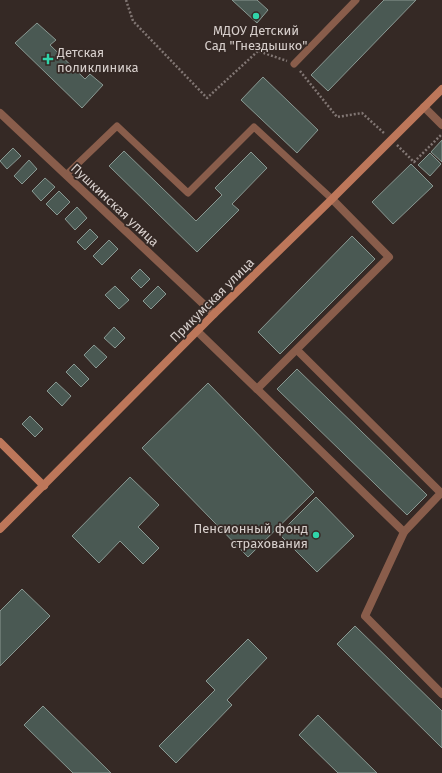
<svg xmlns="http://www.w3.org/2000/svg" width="442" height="773" viewBox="0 0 442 773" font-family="'Fira Sans',sans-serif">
<rect width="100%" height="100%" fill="#352925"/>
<g fill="#4a5953" stroke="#899892">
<path d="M232 0H257L268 10 257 23Z"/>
<path d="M384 0H416L328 91 311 75Z"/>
<path d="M37 23 56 40 50 45 85 79 90 74 103 85 82 108 15 43Z"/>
<path d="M263 77 318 130 297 153 241 100Z"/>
<path d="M442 140V162L431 152Z"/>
<path d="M13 148 21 156 7 169 0 161Z"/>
<path d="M124 151 196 221 222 195 215 188 251 152 267 168 232 204 239 210 197 252 109 166Z"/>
<path d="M430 153 441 164 430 176 418 165Z"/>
<path d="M29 160 37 169 22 184 14 176Z"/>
<path d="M411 164 433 186 393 224 372 202Z"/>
<path d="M45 178 55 187 41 201 32 191Z"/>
<path d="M59 191 70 202 57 215 46 204Z"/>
<path d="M77 207 87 218 75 230 65 219Z"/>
<path d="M90 229 98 237 85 250 77 242Z"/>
<path d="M352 236 375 259 280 354 258 332Z"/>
<path d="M109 240 118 249 102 265 93 256Z"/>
<path d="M140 269 150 279 141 288 131 278Z"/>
<path d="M115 286 129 300 119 309 105 295Z"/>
<path d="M158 286 166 294 151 309 143 301Z"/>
<path d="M114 327 125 338 115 348 104 338Z"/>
<path d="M94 345 107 357 96 368 84 355Z"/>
<path d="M74 364 89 379 81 387 66 372Z"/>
<path d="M297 369 427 495 407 515 277 389Z"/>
<path d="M56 382 71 396 62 406 47 391Z"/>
<path d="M208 383 314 492 248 557 142 448Z"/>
<path d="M30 416 43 429 35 437 22 424Z"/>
<path d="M130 477 159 505 138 527 159 548 143 564 120 541 99 563 72 536Z"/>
<path d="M316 497 354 536 317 572 279 534Z"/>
<path d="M22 589 50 616 0 666V611Z"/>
<path d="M355 626 442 711V748L337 644Z"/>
<path d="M248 639 267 658 227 700 232 705 176 763 159 746 215 690 206 681Z"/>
<path d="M43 706 111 773H73L24 725Z"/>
<path d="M318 715 377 773H338L299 735Z"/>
</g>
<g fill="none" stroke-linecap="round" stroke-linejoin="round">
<g stroke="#817673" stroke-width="2.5" stroke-dasharray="2 2" stroke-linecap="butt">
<path d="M126 0 133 21 207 98 258 51 287 61"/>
<path d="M300 71 337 117 362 113 385 134"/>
<path d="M397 145 414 162 442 134"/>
</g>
<g stroke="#895d4b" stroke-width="7">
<path d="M294 64 356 0"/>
<path d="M66 175 117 126 188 193 254 127 332 199"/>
</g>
<g stroke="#895d4b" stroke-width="8">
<path d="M424 107 442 125"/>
<path d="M0 113 214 314"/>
<path d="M197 331 257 389 389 257 332 199"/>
<path d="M297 350 441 493 404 532"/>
<path d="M257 389 404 532 365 616 442 694"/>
</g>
<g stroke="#bd775a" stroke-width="8">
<path d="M0 442 44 486"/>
<path d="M0 529 214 314 332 199 442 89"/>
</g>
</g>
<g fill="#30d4a9" stroke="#352925" stroke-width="1.5">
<circle cx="256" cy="16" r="4"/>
<path d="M46 53h4v4h4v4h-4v4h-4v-4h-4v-4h4z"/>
<circle cx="316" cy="535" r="4"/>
</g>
<g text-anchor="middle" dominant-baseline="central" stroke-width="3.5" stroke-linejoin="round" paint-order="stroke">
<g font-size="13" fill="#d7cfcc" stroke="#352925">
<text x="256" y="30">МДОУ Детский<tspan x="256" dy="15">Сад "Гнездышко"</tspan></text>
<text x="57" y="52" text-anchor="start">Детская<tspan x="57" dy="15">поликлиника</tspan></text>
<text x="308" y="528" text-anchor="end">Пенсионный фонд<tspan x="308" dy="15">страхования</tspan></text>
</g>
<g font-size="13" fill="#d7cfcc" stroke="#352925">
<text transform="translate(115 205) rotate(43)">Пушкинская улица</text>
<text transform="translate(212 300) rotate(-45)">Прикумская улица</text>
</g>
</g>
</svg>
